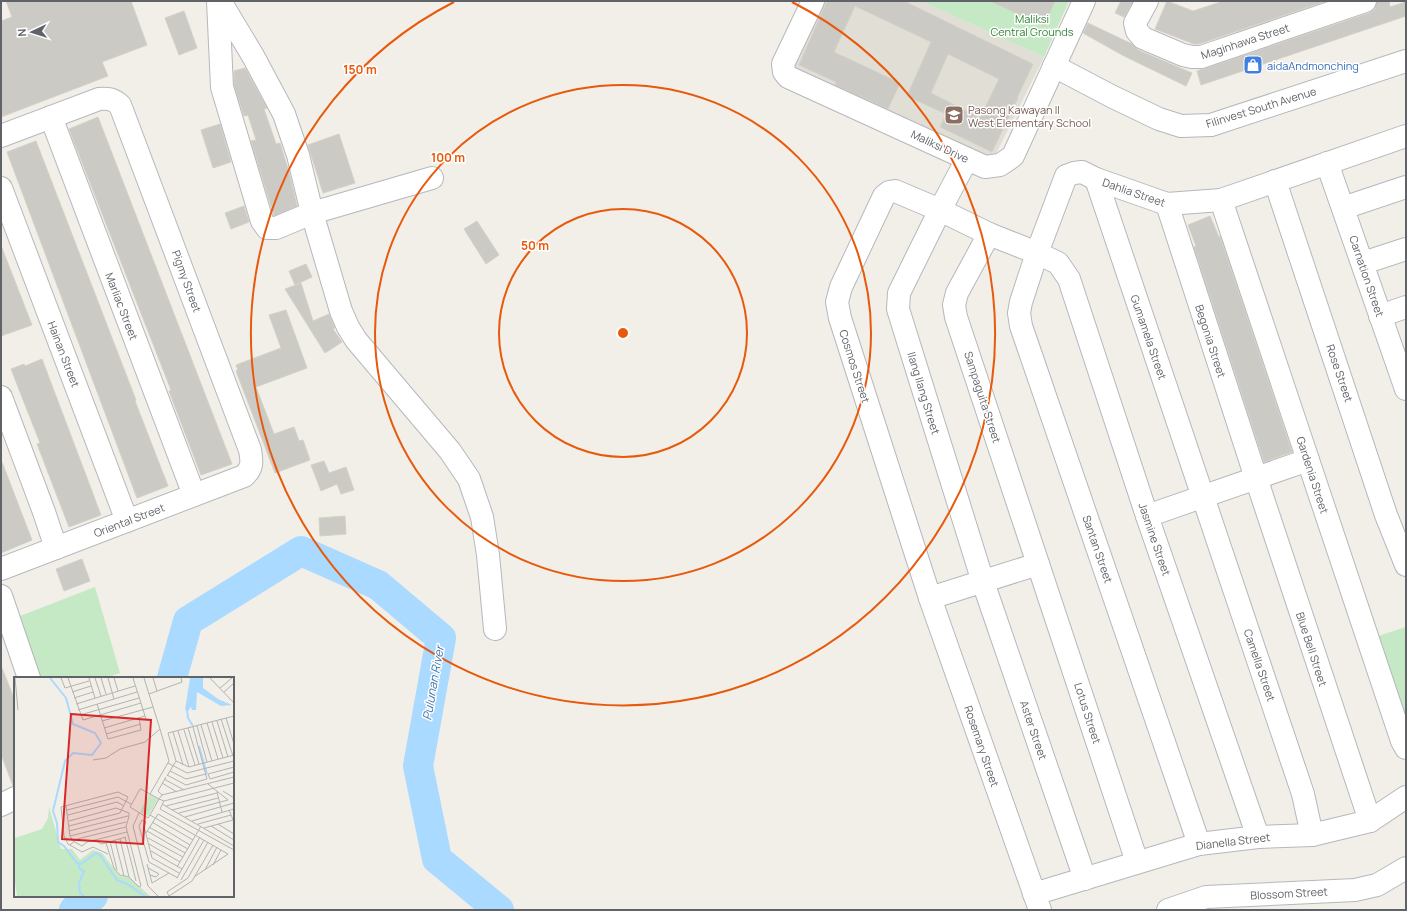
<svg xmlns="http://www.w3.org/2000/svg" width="1407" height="911" viewBox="0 0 1407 911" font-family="Manrope,sans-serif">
<rect width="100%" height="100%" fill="#f1efe8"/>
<path fill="#e1ded6" d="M822 1H921L1044 57 993 160 790 70Z"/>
<g fill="#c5e8c5">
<path d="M921 1H1069L1044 57Z"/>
<path d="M95 587 120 673 105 678H38L15 618Z"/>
<path d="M1406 627V731L1375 637Z"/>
</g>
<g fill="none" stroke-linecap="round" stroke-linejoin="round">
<g stroke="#aadaff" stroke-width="30">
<path d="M172 678 188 621 301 551 378 585 441 638 418 766 437 859 499 910"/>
<path d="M74 910 93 896"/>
</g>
</g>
<g fill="#cccac5" stroke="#d6d1c6" fill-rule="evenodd">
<path d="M6 1H131L147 45 102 62 108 76 1 117V21L12 17Z"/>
<path d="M827 1H904L1033 64 1017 98H1018L992 152 940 127 946 114 907 96 931 42 855 6 834 52 900 83 888 109 835 85 836 82 799 65ZM948 54 999 79 980 118 931 93Z"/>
<path d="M990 1H1055L1044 26Z"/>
<path d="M1121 1H1133L1124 17 1115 13Z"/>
<path d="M1167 1 1193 11 1224 1H1326L1199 44H1194L1155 29Z"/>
<path d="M1377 1H1389L1390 7 1406 2V16L1201 85 1197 71 1369 13 1375 9Z"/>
<path d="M184 11 197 48 179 55 165 18Z"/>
<path d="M1088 23 1132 44 1138 50 1192 73 1186 86 1124 56 1083 33Z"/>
<path d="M245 68 267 108 264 109 276 144 280 143 289 172 297 206 274 216 251 141 256 140 248 115 244 116 234 85V71Z"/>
<path d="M98 117 232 464 201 475 169 391 171 390 69 129Z"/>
<path d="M220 124 231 162 213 168 201 130Z"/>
<path d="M339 134 355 183 323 193 308 145Z"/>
<path d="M36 141 136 400 135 401 168 486 137 498 7 152Z"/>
<path d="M244 206 249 222 231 229 225 213Z"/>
<path d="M1210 216 1219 237 1220 236 1292 452 1264 462 1194 247 1196 246 1188 225Z"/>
<path d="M477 221 499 255 486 264 464 229Z"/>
<path d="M1 248H2L32 325 1 336Z"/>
<path d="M306 264 312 277 295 285 289 271Z"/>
<path d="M301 283 313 321 329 314 335 328 333 329 342 342 325 353 285 289Z"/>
<path d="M286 310 307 368 256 387 274 434 294 427 299 441 303 440 310 460 275 473 236 371 238 370 236 365 281 348 269 315Z"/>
<path d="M42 359 101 515 69 527 37 444 40 443 11 369 24 364 25 366Z"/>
<path d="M324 461 329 473 346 467 354 490 341 494 337 484 321 491 311 465Z"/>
<path d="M1 462H2L32 540 1 553Z"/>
<path d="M345 516 346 534 320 536 319 518Z"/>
<path d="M82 559 90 581 64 591 56 569Z"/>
<path d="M1 668H2L15 701V786H13L1 754Z"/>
</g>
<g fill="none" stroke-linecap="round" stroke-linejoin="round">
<defs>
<g id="minor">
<path d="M218 1 222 87 262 221 267 228H276L312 213 432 178"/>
<path d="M220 1 253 56 284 114 298 155 312 213 341 311 348 327 356 340 450 451 469 479 482 517 488 555 495 629"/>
<path d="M813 1 783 64 784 72 788 77 985 167 1000 165 1013 156 1084 1"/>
<path d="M1147 1 1135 23 1137 31 1143 38 1183 55 1192 57H1201L1365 1"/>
<path d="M1054 66 1113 97 1159 119 1181 126 1211 125 1406 61"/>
<path d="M51 117 194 495"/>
<path d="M1 136 99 99C108 98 113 99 120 105L250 450C252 461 253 468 244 476L1 569"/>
<path d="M967 159 940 210 899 293 898 309 983 582 1085 879"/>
<path d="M1327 163 1406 389"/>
<path d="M1096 179 1303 794 1312 835"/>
<path d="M1275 181 1386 515 1406 565"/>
<path d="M1 188 127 521"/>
<path d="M1221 200 1402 741 1406 748"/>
<path d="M1167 204 1256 478 1370 821"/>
<path d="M1343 208 1406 187"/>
<path d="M989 234 957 293 954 305 956 317 1137 862"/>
<path d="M1363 263 1406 249"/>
<path d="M1380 316 1406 307"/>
<path d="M1 397 44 512 56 548"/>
<path d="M1147 516 1308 460"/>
<path d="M1 596 29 678"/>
<path d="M930 598 1038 564"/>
<path d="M1 805 15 798"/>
<path d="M1199 844 1021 326 1019 313 1021 302 1037 253 1066 176 1074 173 1082 172 1096 179 1167 204 1221 200 1406 136"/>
<path d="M1034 894 1199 844 1258 837 1312 835 1370 821 1406 797"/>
<path d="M1040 910 930 598 840 318 837 302 841 287 884 196 889 192 895 191 940 210 989 234 1037 253 1058 263 1069 279 1147 516 1258 837"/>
<path d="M1168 910 1206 897 1355 890 1377 885 1406 868"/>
</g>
</defs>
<use href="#minor" stroke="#b5b8bc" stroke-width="24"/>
<use href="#minor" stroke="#fff" stroke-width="22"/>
</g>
<g fill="none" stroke="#e8590c" stroke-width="2">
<circle cx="623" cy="333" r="124"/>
<circle cx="623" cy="333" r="248"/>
<path d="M792 2A372 372 0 1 1 454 2"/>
</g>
<defs>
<symbol id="shop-square" viewBox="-11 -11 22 22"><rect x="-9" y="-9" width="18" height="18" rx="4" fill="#3f7fe0" stroke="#fff"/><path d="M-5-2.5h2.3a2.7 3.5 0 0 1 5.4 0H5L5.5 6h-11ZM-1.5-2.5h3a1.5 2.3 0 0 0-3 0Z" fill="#fff"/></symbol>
<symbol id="school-square" viewBox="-11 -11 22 22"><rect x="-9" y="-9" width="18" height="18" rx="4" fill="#8d6e63" stroke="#fff"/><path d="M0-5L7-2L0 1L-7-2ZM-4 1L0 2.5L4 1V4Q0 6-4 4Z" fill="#fff"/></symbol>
</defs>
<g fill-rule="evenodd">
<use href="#shop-square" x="1242" y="54" width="22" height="22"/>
<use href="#school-square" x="943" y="104" width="22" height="22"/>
</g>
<g text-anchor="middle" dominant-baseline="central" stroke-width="3" stroke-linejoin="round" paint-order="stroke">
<g font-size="11" fill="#348238" stroke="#fff">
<text x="1032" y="18">Maliksi<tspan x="1032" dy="13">Central Grounds</tspan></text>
</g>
<g font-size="11" fill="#5f6368" stroke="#fff">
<text transform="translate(1245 41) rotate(-18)">Maginhawa Street</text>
<text transform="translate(1261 107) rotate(-17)">Filinvest South Avenue</text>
<text transform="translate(940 146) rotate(25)">Maliksi Drive</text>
<text transform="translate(1134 192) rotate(19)">Dahlia Street</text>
<text transform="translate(1367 276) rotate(71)">Carnation Street</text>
<text transform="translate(187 281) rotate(70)">Pigmy Street</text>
<text transform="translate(122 306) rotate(69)">Marliac Street</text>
<text transform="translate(1149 337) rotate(71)">Gumamela Street</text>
<text transform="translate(1211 341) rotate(72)">Begonia Street</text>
<text transform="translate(64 354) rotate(69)">Hainan Street</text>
<text transform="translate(855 366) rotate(72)">Cosmos Street</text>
<text transform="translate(1340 373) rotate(71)">Rose Street</text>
<text transform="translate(924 393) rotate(73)">Ilang Ilang Street</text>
<text transform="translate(983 397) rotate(72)">Sampaguita Street</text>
<text transform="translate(1313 475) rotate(72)">Gardenia Street</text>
<text transform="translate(129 520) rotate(-21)">Oriental Street</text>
<text transform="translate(1155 539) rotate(71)">Jasmine Street</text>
<text transform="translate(1098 549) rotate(71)">Santan Street</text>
<text transform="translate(1312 649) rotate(72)">Blue Bell Street</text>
<text transform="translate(1260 665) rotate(71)">Camella Street</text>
<text transform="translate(1088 713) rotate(72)">Lotus Street</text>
<text transform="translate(1034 730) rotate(71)">Aster Street</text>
<text transform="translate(982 746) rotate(71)">Rosemary Street</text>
<text transform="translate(1233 841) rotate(-7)">Dianella Street</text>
<text transform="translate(1289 893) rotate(-3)">Blossom Street</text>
</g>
<g font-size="11" fill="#366cbe" stroke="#fff" text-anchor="start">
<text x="1267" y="65">aidaAndmonching</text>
</g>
<g font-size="11" fill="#785e54" stroke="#fff" text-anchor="start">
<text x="968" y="109">Pasong Kawayan II<tspan x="968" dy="13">West Elementary School</tspan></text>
</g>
<g font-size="12" font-style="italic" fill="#4174aa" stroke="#fff">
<text transform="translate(433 683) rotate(-80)">Pulunan River</text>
</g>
</g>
<g transform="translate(14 677)">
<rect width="220" height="220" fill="#f1efe8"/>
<path d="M135 117 144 122 134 139 126 135ZM35 130 47 172H58L66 183 79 173 88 176 106 199 116 201 136 219H3L0 197 1 161 28 152 34 141Z" fill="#c5e8c5"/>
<path d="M176 1H189V11L204 22 218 28 207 29 183 15 182 33H178L177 30 174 34 171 33Z" fill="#aadaff"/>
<path fill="none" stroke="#aadaff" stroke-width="2" d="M36 1 52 21 59 47 81 56 87 66 78 78 59 76 51 84 39 134 43 146 44 165 50 169 63 186 67 187 82 176 86 178 103 203 113 207 131 219M173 33 174 41 179 49M185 69 193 97M65 186V191L70 194 65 206 66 216 70 219"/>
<path fill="none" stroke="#b3b3b1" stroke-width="1" d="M1 1 4 33M47 1 51 11 75 4M54 1 69 43 127 26M75 1 81 21M81 1 87 19M87 1 92 17M94 1 100 22M100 1 104 14M119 1 132 42M130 1 146 52M139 1 143 14M196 1 220 26M206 11 218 1M58 15 77 9M210 15 220 6M135 17 168 5 167 1M60 21 79 15M62 27 121 9M83 27 94 62 127 53 125 40M0 30V47M64 33 123 15M66 38 125 21M212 41 220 67M207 42 219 79M88 44 139 30M203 44 214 80M198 45 209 81M193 46 204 82M187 48 198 84M183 49 193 85M90 51 131 39M174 51 185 87M170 53 181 88M164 54 175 90M159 55 169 88M92 57 127 47M79 83 92 81 106 72 131 65 146 52M162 84 154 56 220 39M162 84 175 90 220 78M154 86 173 96 220 84M220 90 194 97 196 102 220 95M156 94 172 102 192 97M153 98 172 108 193 102 179 50M153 99 162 84M150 102 170 113M148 106 163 115M209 114 220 121M203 115 208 135M136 117 155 84 146 52M148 118 145 122 136 138 134 141 116 130 126 112H127L145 122 150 124M148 118 220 100M148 118 144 114 152 100M150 124 146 132 220 173M150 124 220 106M148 127 220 169M52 129 56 159 59 164 68 169 73 165 113 155M152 129 203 116M53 133 104 120 117 127M158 133 204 121M215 133 220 145M125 136 119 149 134 209 144 219M165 136 214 123 194 107M54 138 103 125 110 129M136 138 179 163M171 140 220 126M55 144 102 131 115 136V139M178 144 220 132M138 145 176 168M184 147 217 138M204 147 220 157M55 149 106 136 114 120 104 115 47 130 50 159 54 167 68 175 79 170 94 177M197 149 220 163M135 150 174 172M190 151 219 143M55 154 114 139M133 154 171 176M132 156 144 137 214 177 180 200M56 159 112 145M111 160 122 204M134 161 169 180M106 162 115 200M80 163 88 167 112 160M101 163 110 199M96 164 103 193M194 165 174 201 153 215 155 219 178 204 199 168M92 166 100 191 106 198 115 200 125 210 127 209 112 150 115 139M135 167 166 185M56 168 63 162 112 150M137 174 168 192M135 185 125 149 128 143 132 145 130 149 138 181 165 196M135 185 164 201M133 187 138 206 155 196M199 188 207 173M163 190 187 149M134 191 145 197 142 200 136 198M191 193 203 170M163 201 186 160M167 203 190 163"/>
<path fill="#d62828" fill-opacity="0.15" stroke="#d62828" stroke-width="2" d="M57 37 137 43 129 167 48 162Z"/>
<rect width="220" height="220" fill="none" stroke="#5f6368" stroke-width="2"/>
</g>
<circle cx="623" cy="333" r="6" fill="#e8590c" stroke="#fff" stroke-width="2"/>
<g font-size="12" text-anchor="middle" font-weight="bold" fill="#e8590c" stroke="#fff" stroke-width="3" stroke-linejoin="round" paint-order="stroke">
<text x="360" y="74">150 m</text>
<text x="448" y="162">100 m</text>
<text x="535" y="250">50 m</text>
</g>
<rect width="1407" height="911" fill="none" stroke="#5f6368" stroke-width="4"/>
<g transform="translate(32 32) rotate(266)" stroke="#ffffff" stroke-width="3" paint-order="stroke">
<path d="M0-3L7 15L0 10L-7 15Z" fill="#5f6368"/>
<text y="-6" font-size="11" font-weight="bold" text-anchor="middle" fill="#5f6368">N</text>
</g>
</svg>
